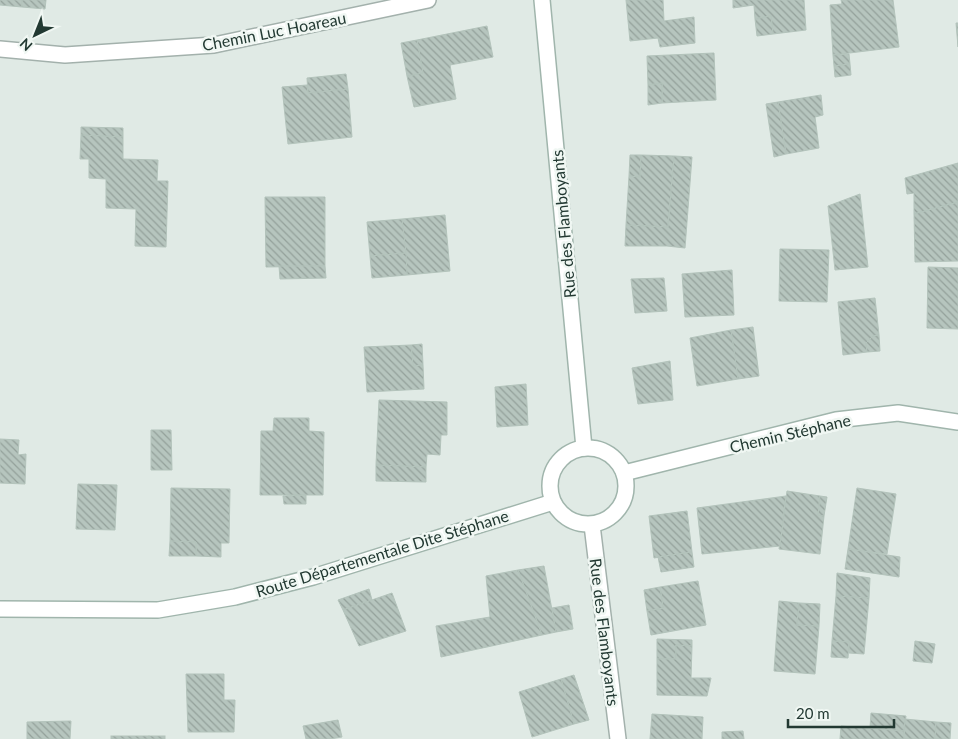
<svg xmlns="http://www.w3.org/2000/svg" width="958" height="739" viewBox="0 0 958 739" font-family="Lato,sans-serif">
<defs>
<pattern id="building-back-hatch" width="6" height="6" patternUnits="userSpaceOnUse" patternTransform="scale(1.25)"><rect width="6" height="6" fill="#b6c5be"/><path d="M-1 5l2 2M0 0l6 6M5-1l2 2" fill="none" stroke="#94a19b"/></pattern>
</defs>
<rect width="100%" height="100%" fill="#e0eae5"/>
<g fill="url(#building-back-hatch)" stroke="#b3c3bb">
<path d="M0 0H22V7L0 5Z"/>
<path d="M22 0H46L45 9 22 7Z"/>
<path d="M626 0H663L664 21 694 17 695 43 660 47 658 38 630 41Z"/>
<path d="M733 0H804L806 30 773 34 771 16 755 19 754 5 733 8Z"/>
<path d="M841 0H893L899 47 833 55 830 5 842 4Z"/>
<path d="M771 16 773 34 757 36 755 19Z"/>
<path d="M956 23H958V47Z"/>
<path d="M487 26 493 57 450 65 456 99 414 107 407 76 423 73 417 40Z"/>
<path d="M417 40 423 73 407 76 401 43Z"/>
<path d="M714 53 716 100 662 103V83L648 85 647 56Z"/>
<path d="M849 54 850 64 834 66 833 55Z"/>
<path d="M850 64 851 75 835 77 834 66Z"/>
<path d="M346 74 348 89 308 93 307 78Z"/>
<path d="M662 83V103L648 105V85Z"/>
<path d="M307 85 308 93 348 89 352 137 288 144 282 87Z"/>
<path d="M821 95 823 115 815 117 819 148 786 154 778 102Z"/>
<path d="M778 102 786 154 774 157 766 104Z"/>
<path d="M81 127 123 128V137L81 135Z"/>
<path d="M81 135 123 137V159L158 160 157 181H168L166 247 135 246 136 209 106 208V179L89 178V159H80Z"/>
<path d="M630 155H641L640 177 629 176Z"/>
<path d="M641 155 674 156 668 227 626 225 629 176 640 177Z"/>
<path d="M674 156 692 157 685 248 667 246H625L626 225 668 227Z"/>
<path d="M958 163V202L914 214V193L907 194 905 178Z"/>
<path d="M860 194 868 267 835 270 828 206Z"/>
<path d="M265 197H325V266L266 267Z"/>
<path d="M958 202V261L915 262 914 214Z"/>
<path d="M445 215 450 271 407 275 402 219Z"/>
<path d="M402 219 406 253 370 256 367 222Z"/>
<path d="M780 249 829 250 827 302 779 301Z"/>
<path d="M406 253 407 275 372 278 370 256Z"/>
<path d="M279 266H325L326 278 280 279Z"/>
<path d="M928 267 958 268V329L927 328Z"/>
<path d="M732 270 734 315 685 317 682 274Z"/>
<path d="M664 278 667 311 635 313 631 279Z"/>
<path d="M875 298 879 335 873 336 866 343 867 352 843 355 838 302Z"/>
<path d="M753 327 759 376 738 379 731 330Z"/>
<path d="M731 330 738 379 697 386 690 338Z"/>
<path d="M879 335 880 351 867 352 866 343 873 336Z"/>
<path d="M422 344 423 365 413 366 411 345Z"/>
<path d="M411 345 413 366 423 365 424 389 367 392 364 347Z"/>
<path d="M670 361 673 400 638 404 632 368Z"/>
<path d="M526 384 528 425 497 427 495 387Z"/>
<path d="M379 400 447 402V435H441L440 455 427 454 426 467 376 465Z"/>
<path d="M274 418H309V431L324 432 323 495H260L261 431H273Z"/>
<path d="M151 430H171L172 470H151Z"/>
<path d="M0 439 19 440 18 455 26 454 25 484 0 483Z"/>
<path d="M376 465 426 467V482L376 481Z"/>
<path d="M78 484 117 485 115 530 76 529Z"/>
<path d="M171 488 230 489 229 543H221V557L196 556V542L170 541Z"/>
<path d="M857 488 896 494 887 554 848 549Z"/>
<path d="M787 491 820 496 818 515 824 516 820 554 779 549Z"/>
<path d="M306 495V504H284L283 496Z"/>
<path d="M786 496 780 546 702 554 697 508Z"/>
<path d="M820 496 827 497 824 516 818 515Z"/>
<path d="M687 511 692 552 654 558 649 516Z"/>
<path d="M170 541 196 542V556H169Z"/>
<path d="M848 549 900 557 899 577 845 569Z"/>
<path d="M692 552 694 567 661 572 658 557Z"/>
<path d="M544 566 556 632 542 635 518 570Z"/>
<path d="M518 570 542 635 441 657 436 626 490 617 486 576Z"/>
<path d="M837 573 870 578 869 598 836 596Z"/>
<path d="M698 581 706 625 651 635 647 611 663 608 660 587Z"/>
<path d="M660 587 663 608 647 611 644 590Z"/>
<path d="M369 589 372 600 343 610 338 600Z"/>
<path d="M392 593 406 631 359 646 343 610Z"/>
<path d="M836 596 869 598 864 654 849 653V642L832 641Z"/>
<path d="M779 601 799 603 797 625 819 626 815 674 774 671Z"/>
<path d="M799 603 820 604 819 626 797 625Z"/>
<path d="M569 605 573 629 556 632 552 608Z"/>
<path d="M657 639 692 640V646L676 645V659H657Z"/>
<path d="M832 641 849 642 848 658 831 657Z"/>
<path d="M915 641 935 644 932 663 913 661Z"/>
<path d="M676 645 692 646 691 678H711L707 696 657 695V659H676Z"/>
<path d="M186 674H224V700H235L234 732H188Z"/>
<path d="M574 675 589 720 574 724 561 679Z"/>
<path d="M561 679 574 724 532 737 519 692Z"/>
<path d="M871 713 906 716 904 731 870 728Z"/>
<path d="M652 714 703 717 702 739H650Z"/>
<path d="M905 719 936 722 935 739H904Z"/>
<path d="M338 720 342 737 330 739H306L303 726Z"/>
<path d="M71 721 70 739H27V722Z"/>
<path d="M936 722 951 723 950 739H935Z"/>
<path d="M841 726 904 731V739H840Z"/>
<path d="M743 731 744 739H722V732Z"/>
<rect x="111" y="736" width="38" height="3"/>
<rect x="149" y="736" width="16" height="3"/>
</g>
<g fill="none" stroke-linecap="round" stroke-linejoin="round">
<defs>
<g id="street">
<path d="M0 49 65 55 214 45 428 0"/>
<path d="M592 525 618 739"/>
</g>
<g id="secondary">
<path d="M542 0 584 448"/>
<circle cx="588" cy="486" r="38"/>
<path d="M624 473 836 420 898 413 958 422"/>
<path d="M0 609 158 610 235 597 313 577 553 502"/>
</g>
</defs>
<use href="#street" stroke="#a3b1ac" stroke-width="18"/>
<use href="#secondary" stroke="#a0b5ac" stroke-width="18"/>
<use href="#street" stroke="#fff" stroke-width="15"/>
<use href="#secondary" stroke="#fff" stroke-width="15"/>
</g>
<g text-anchor="middle" dominant-baseline="central" stroke-width="5" stroke-linejoin="round" paint-order="stroke">
<g font-size="16" fill="#223932" stroke="#f0f7f3">
<text transform="translate(274 31) rotate(-11)">Chemin Luc Hoareau</text>
<text transform="translate(563 224) rotate(-95)">Rue des Flamboyants</text>
<text transform="translate(790 433) rotate(-13)">Chemin Stéphane</text>
<text transform="translate(382 553) rotate(-17)">Route Départementale Dite Stéphane</text>
<text transform="translate(605 632) rotate(83)">Rue des Flamboyants</text>
</g>
</g>
<g transform="translate(35 35) rotate(223)" stroke="#f0f7f3" stroke-width="4" paint-order="stroke">
<path d="M0-4L9 19L0 12L-9 19Z" fill="#223932"/>
<text y="-8" font-size="14" font-weight="bold" text-anchor="middle" fill="#223932">N</text>
</g>
<path d="M788 719v8h106v-8" fill="none" stroke="#223932" stroke-width="2.5"/>
<text x="796" y="719" font-size="15" fill="#223932" stroke="#f0f7f3" stroke-width="4" paint-order="stroke">20 m</text>
</svg>
